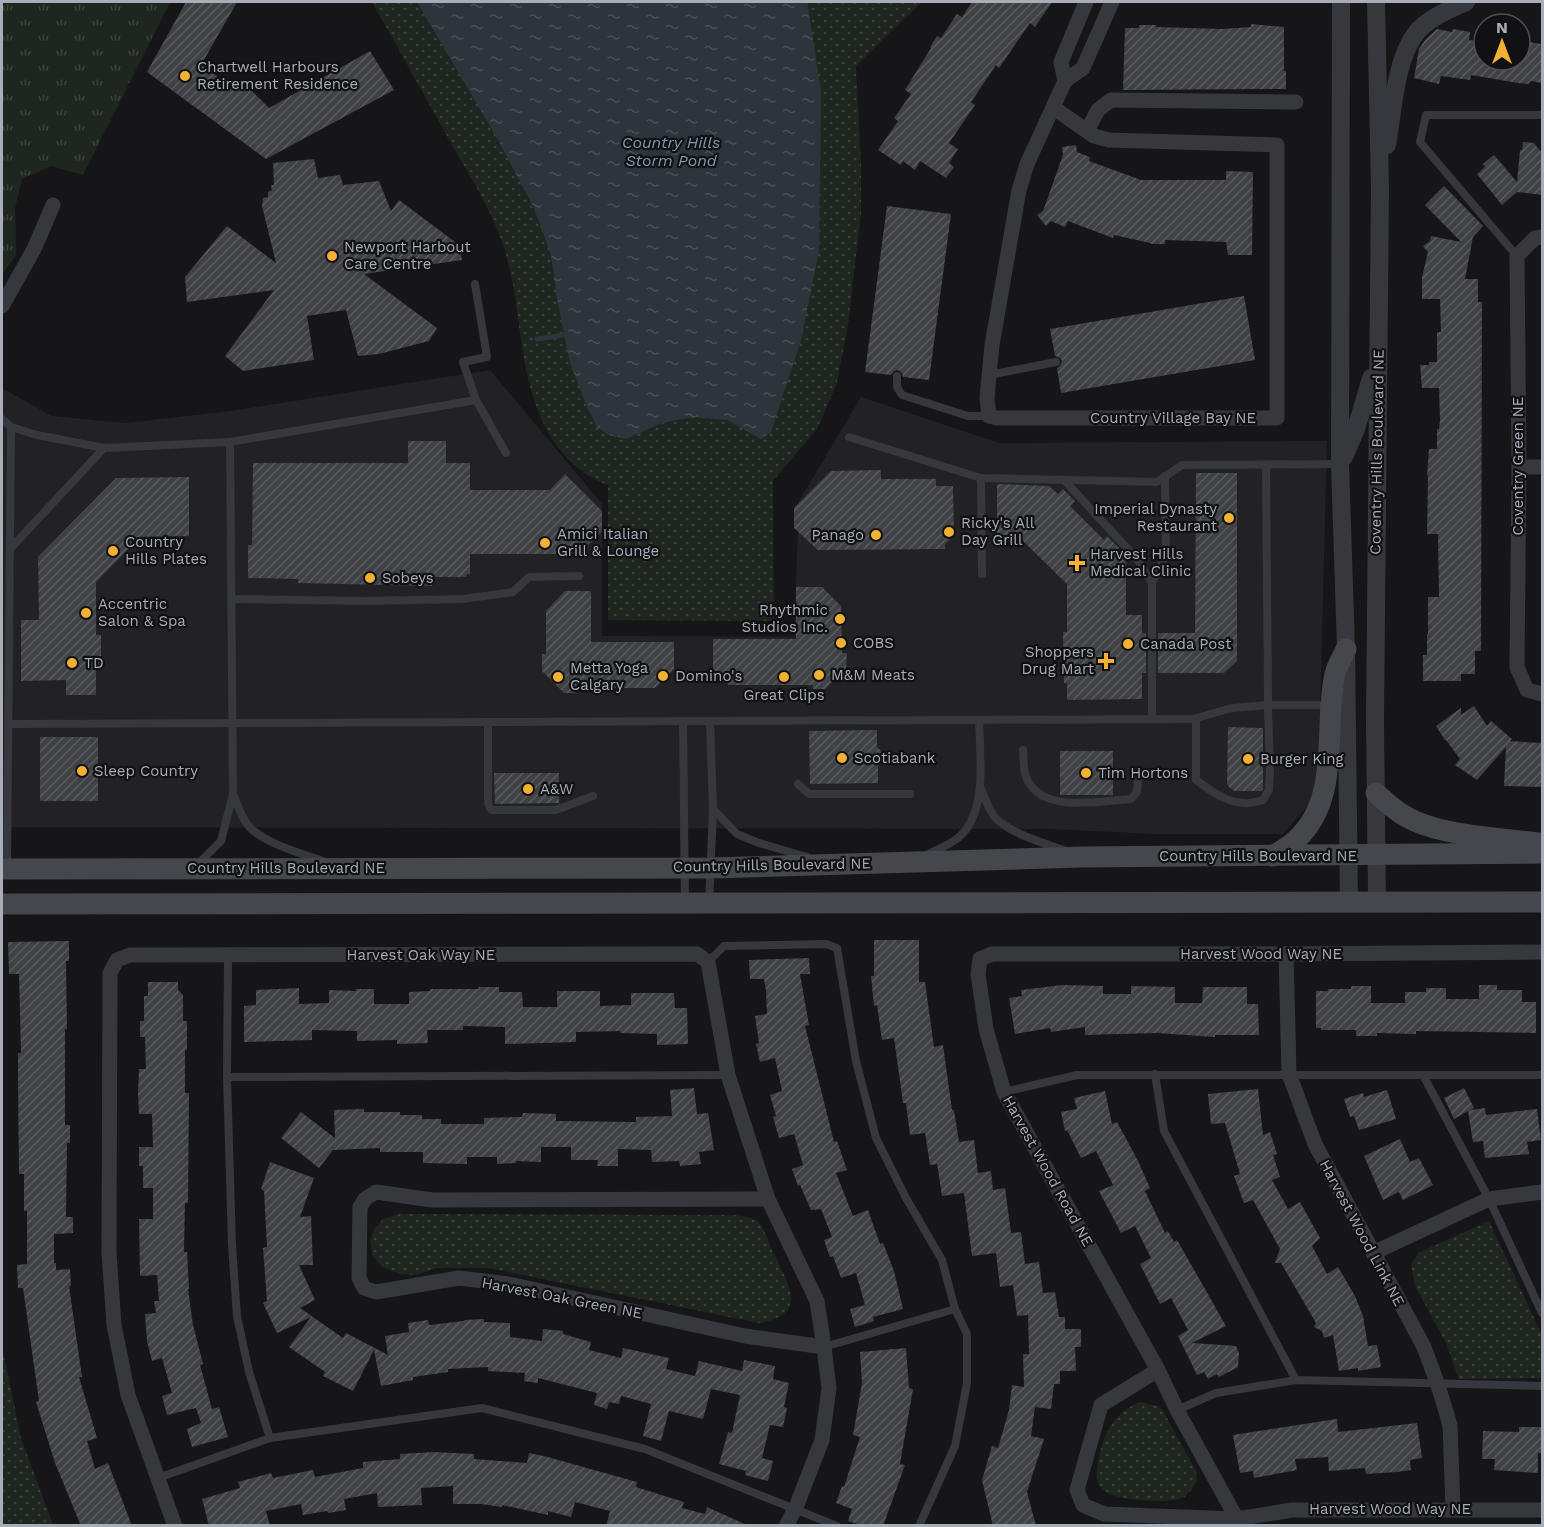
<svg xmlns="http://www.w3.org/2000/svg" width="1544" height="1527" viewBox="0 0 1544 1527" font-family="'Work Sans',sans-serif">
<defs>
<pattern id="grass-tufts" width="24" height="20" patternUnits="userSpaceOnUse" patternTransform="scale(1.5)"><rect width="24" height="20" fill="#1e261f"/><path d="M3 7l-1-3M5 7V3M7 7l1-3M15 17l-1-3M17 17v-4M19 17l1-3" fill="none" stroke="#3c433d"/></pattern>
<pattern id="park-dots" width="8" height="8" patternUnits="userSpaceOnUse" patternTransform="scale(1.5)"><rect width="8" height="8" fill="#1e261f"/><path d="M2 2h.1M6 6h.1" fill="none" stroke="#3c433d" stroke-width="1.8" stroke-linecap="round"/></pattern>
<pattern id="water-ripples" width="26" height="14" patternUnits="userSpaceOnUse" patternTransform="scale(1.5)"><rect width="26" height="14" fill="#2c353c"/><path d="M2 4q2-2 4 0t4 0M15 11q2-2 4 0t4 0" fill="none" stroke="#485056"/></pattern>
<pattern id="building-hatch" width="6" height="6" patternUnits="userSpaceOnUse" patternTransform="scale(1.5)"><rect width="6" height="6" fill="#404145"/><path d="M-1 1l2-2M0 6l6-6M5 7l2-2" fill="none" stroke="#595a5e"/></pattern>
</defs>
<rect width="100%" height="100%" fill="#161618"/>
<path fill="#222225" d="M490 370 602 504V636L794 637 799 501 861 397 1000 443 1327 441 1318 794 1283 834H1153L1050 829 2 827V388L52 416 125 423 231 411Z"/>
<path fill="url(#grass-tufts)" d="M2 2H170L83 175 51 166 22 179 15 208 16 255 2 275Z"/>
<g fill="url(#park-dots)">
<path d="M372 2H922L856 66 861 164V213L847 332 836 386 817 429 773 481 774 621 608 620V485C586 478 565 459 553 440 514 380 525 306 502 242 490 208 470 176 452 145 425 97 399 49 372 2Z"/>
<path d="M399 1214 734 1215C741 1216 751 1217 757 1221 765 1228 769 1245 774 1254 789 1285 809 1315 759 1323L488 1268H436L417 1275 400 1274 382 1267 372 1255 370 1240 374 1230 383 1219Z"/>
<path d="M1489 1221 1542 1335V1378L1459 1379 1446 1343 1416 1288 1411 1265 1418 1253Z"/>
<path d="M2 1346 21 1438 53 1525H2Z"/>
<path d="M1141 1402 1158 1406 1163 1411 1196 1471 1197 1481C1193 1487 1189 1495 1182 1498 1168 1504 1113 1501 1102 1489 1095 1481 1096 1472 1098 1463 1102 1436 1114 1411 1141 1402Z"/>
</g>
<path fill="url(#water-ripples)" d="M417 2H807L821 90 819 251 801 340 771 432 761 439 727 420 692 417 662 423 626 439 609 435 597 427 587 407 570 363 557 299 551 255 534 208 497 138Z"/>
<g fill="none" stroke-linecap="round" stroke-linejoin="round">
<path stroke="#2c353c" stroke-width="5" d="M537 339 564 335"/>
</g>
<g fill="url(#building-hatch)">
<path d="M186 2H237L201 65 229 84 232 81 248 87 269 108 370 51 394 90 266 159 147 72Z"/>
<path d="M972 2H1052L1035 27 1030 23 999 68 996 65 971 102 975 105 949 143 958 149 949 163 954 167 946 178 920 161 915 170 903 161 901 165 878 150 898 121 894 118 911 94 905 90 931 48 930 47 937 36 941 38 957 14 962 17Z"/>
<path d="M1251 24 1284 27V71H1286V89L1123 90 1125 28H1139V25H1156V27L1222 29 1251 27Z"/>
<path d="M1437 29 1452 32 1453 29 1470 32 1469 40 1484 42V60H1520V41L1542 44V83L1531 81 1528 84 1518 83 1471 75 1470 80 1441 76 1439 84 1414 78 1419 49 1425 40Z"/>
<path d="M1523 142 1534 143 1542 153V195L1517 192 1502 205 1477 174 1485 167 1483 164 1494 155 1517 182 1520 150H1522Z"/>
<path d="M1076 145 1077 152 1090 157 1089 161 1141 180H1226V171L1253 172 1252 255H1228L1226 242 1165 240V244H1151L1150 243 1114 235 1113 238 1068 221 1065 227 1051 221 1046 226 1037 215 1043 211 1063 155 1062 147Z"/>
<path d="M314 159 318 178 340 175 343 185 379 181 391 211 399 200 459 245 462 260 364 274 437 328 429 341 379 354 358 356 346 310 307 316 314 360 243 371 225 356 274 290 187 302 185 277 227 226 276 263 262 206 263 198 268 197V192L272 190 271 185H274L273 163Z"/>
<path d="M1444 186 1483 226 1473 237 1465 279H1478V302H1482L1481 651H1475V674H1461V681H1423V655H1427V634H1428V597H1439L1438 534H1427L1428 475H1427L1429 449H1437V429H1439L1440 420 1439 388H1422L1420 365H1429V362H1437V332H1441L1440 299H1422V277L1428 252 1423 246 1430 241 1431 236 1461 242 1425 205Z"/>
<path d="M887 206 951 214 929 380 903 377 902 373 898 370 894 371 891 375 865 372Z"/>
<path d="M1244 296 1255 360 1061 393 1057 368 1060 366 1062 361 1060 358 1055 356 1050 329Z"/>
<path d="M408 441H446V463H470V490H550L565 474 602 511V531L579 554H470V574H467L466 577H432V586L298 583V579L248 578V545H252L253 463H408Z"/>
<path d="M881 470V479H936V486H953L954 536 945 544V549L818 550 794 528V508L831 471Z"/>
<path d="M1196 473H1237V661L1224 673H1158V633H1195Z"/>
<path d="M189 477V536L140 537 96 582V635H101V665H96V695H66V680L21 681V620H39L38 557 116 478Z"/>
<path d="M997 484 1049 486 1058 494 1063 489 1075 501 1070 506 1104 540 1107 536 1119 548 1115 551 1126 561V615H1142V633H1146V673H1142V699L1067 700V683H1064L1063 632H1067V584L1023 541H1005L997 533Z"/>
<path d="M796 587H822L841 606 842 653H847L846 668 825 689H813V685H729L713 669V639H796Z"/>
<path d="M565 591H591V642H674V669L655 688H576V693H564L542 671V654H546V611Z"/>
<path d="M1474 706 1487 726 1491 721 1512 739 1510 741 1542 743V787L1504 786 1506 747 1477 780 1455 765 1460 759 1446 740H1445L1436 726 1461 708V715Z"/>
<path d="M1228 727 1263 728V789L1261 791H1235L1230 788 1227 784Z"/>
<path d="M877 730V747L883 753 878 767V783L810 784 809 731Z"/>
<rect x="40" y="737" width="58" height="64"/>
<rect x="1060" y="751" width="53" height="44"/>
<path d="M494 773H559V803L495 804Z"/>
<path d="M874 940H919V982H925L934 1047 943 1045 952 1110H954L959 1142 974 1140 978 1173 991 1171 993 1190 1005 1188 1011 1233 1021 1232 1025 1264 1039 1262 1043 1293 1055 1292 1059 1317H1065V1329H1081V1347H1075L1076 1371H1060V1384H1054L1051 1409 1035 1407 1031 1436 1044 1439 1027 1492 1036 1526H993L982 1480 992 1446 998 1448 1009 1410 1012 1385 1024 1387 1023 1354H1029L1028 1315 1017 1316 1013 1285 1000 1287 996 1253 972 1256 964 1193 942 1196 937 1164 930 1165 925 1133 910 1135 906 1103H903L894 1038 882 1040 877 1005 874 1006 871 976H874Z"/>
<path d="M69 941V961H66L67 1029H65V1125H70V1143H67L66 1217H73V1233L54 1234V1263H56V1270L70 1269 71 1286H69L82 1377H79L97 1438 87 1441 95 1469 108 1463 132 1526H81L55 1463 36 1402 39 1401 23 1288H18L17 1265 27 1264V1211H24V1174H19L18 1079V1053H21L19 974H9L8 942Z"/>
<path d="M809 958 810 974H800L809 1025 805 1026 834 1142 837 1141 847 1170 836 1173 853 1216 868 1210 880 1244 883 1243 894 1271 903 1309 873 1317 874 1321 855 1327 850 1309 865 1305 856 1273 841 1278 833 1256 830 1257 824 1240 832 1237 821 1209 811 1210 800 1185 798 1186 792 1169 803 1165 794 1134 779 1138 773 1117 776 1116 770 1095 782 1091 775 1058 760 1062 756 1044 759 1043 755 1016 767 1014 766 991 764 979H750L749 960Z"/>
<path d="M148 982H178V990L183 995V1021H187V1050H185V1093H189L188 1203H185L184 1252H187L189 1289H188L193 1325 203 1364 200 1365 212 1409 219 1407 228 1437 192 1447 187 1429 201 1423 196 1408 167 1415 162 1396 172 1393 162 1358 152 1361 147 1341 145 1314 156 1313 154 1301H159L157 1275 140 1276 139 1219H153V1188H143V1166H139V1147H153L152 1114H139L138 1093 139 1069H146L145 1037H140V1021H144V996H148Z"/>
<path d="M1062 985 1103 986V994H1131V986L1175 987V1003H1202L1203 987H1247V1004H1258L1259 1035H1215V1037L1156 1033 1085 1035V1027L1051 1032 1050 1028 1015 1034 1009 998 1022 996 1021 990Z"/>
<path d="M1479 985H1497V990H1522V1002H1536V1033L1416 1031V1034L1377 1033V1036H1356V1030H1321V1028H1316V991H1328V989H1351V986H1371V1003H1405V992H1426V988H1446V999H1479Z"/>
<path d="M479 987H499V992H522L523 1007H557V991H600V1006L631 1005V993H674L675 1008H687L688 1044 657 1045V1034L620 1033V1031L576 1032V1042L505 1044V1027L463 1026V1030H427L428 1043 397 1044V1040L357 1041V1031L312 1030V1040L244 1042V1006L256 1005V990L299 988V1004L329 1003V990L356 991V989H374V1004H409V992L430 991V989H478Z"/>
<path d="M694 1088 697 1114 708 1113 714 1150 699 1152 701 1164 680 1166 679 1161 652 1162 651 1150 618 1149V1166H597L598 1160H571V1147H541V1162L516 1161V1163L497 1164V1157H467V1164L423 1163V1152H380V1148L333 1150 319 1168 281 1138 301 1112 335 1138 334 1110 364 1109V1112H400V1115H422V1119H441V1124H484V1118L522 1117 523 1113 556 1114V1121L636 1122V1117L672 1116 670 1090Z"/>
<path d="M1464 1088 1474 1108 1471 1110 1485 1108 1486 1115 1537 1109 1541 1140 1527 1142 1529 1154 1485 1158 1483 1141 1473 1142 1468 1111 1454 1119 1444 1098Z"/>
<path d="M1258 1089 1263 1135 1270 1132 1277 1154 1273 1155 1280 1177 1272 1180 1288 1209 1300 1202 1320 1238 1312 1246 1327 1274 1338 1267 1355 1296 1363 1316 1368 1346 1377 1345 1381 1367 1358 1371V1368L1339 1371 1333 1335 1324 1338 1322 1331 1314 1327 1316 1323 1281 1263H1275L1280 1249 1253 1200 1244 1203 1234 1176 1240 1174 1225 1123 1211 1124 1208 1094Z"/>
<path d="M1387 1090 1396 1119 1359 1130 1354 1116 1350 1117 1344 1099 1363 1093 1364 1097Z"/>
<path d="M1105 1091 1112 1124 1117 1122 1138 1161 1150 1188 1145 1191 1165 1233 1168 1231 1174 1242 1177 1240 1226 1326 1192 1343 1236 1346 1239 1353 1238 1367 1219 1377 1217 1374 1208 1379 1204 1372 1197 1375 1178 1336 1188 1330 1171 1298 1160 1304 1140 1264 1151 1258 1135 1226 1121 1233 1099 1191 1113 1185 1096 1151 1081 1158 1067 1130 1065 1131 1061 1112 1077 1109 1074 1098Z"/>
<path d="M1400 1139 1410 1162 1419 1158 1433 1185 1403 1200 1399 1192 1383 1200 1364 1156Z"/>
<path d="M270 1162 314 1178 300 1217 311 1216 313 1265H299L315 1300 300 1308 343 1338 346 1333 388 1355 385 1336 409 1332 408 1323 428 1320 429 1325 464 1321V1320L484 1319V1322L510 1323V1337L542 1341 543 1329 563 1331V1334L591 1342 589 1350 621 1358 623 1348 669 1358 666 1369 695 1376 699 1361 742 1371 744 1360 775 1366 773 1379 789 1383 784 1407 787 1408 783 1427 770 1425 762 1458 773 1461 768 1481 745 1475 746 1471 719 1464 728 1432 732 1433 740 1395 711 1389 703 1419 669 1411 661 1441 643 1436 651 1404 621 1396 619 1404 609 1402 607 1409 594 1405 597 1393 538 1378V1383L524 1381 525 1373 488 1371V1367L448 1369V1372L413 1377V1380L381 1386 374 1350 353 1391 323 1376 325 1372 289 1347 311 1317 277 1333 263 1303 267 1301 263 1248 267 1247 264 1191 261 1189Z"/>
<path d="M906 1348 909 1388 913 1389 900 1464 905 1465 883 1526H863L848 1521 852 1509 836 1503 842 1486 844 1487 860 1437 853 1435 862 1383 860 1352Z"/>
<path d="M1337 1419 1338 1432 1417 1423 1422 1458 1410 1460 1411 1470 1397 1472 1366 1474 1365 1468 1329 1471 1328 1457 1295 1459 1297 1470 1254 1478 1253 1471 1240 1473 1233 1435Z"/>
<path d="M1519 1427H1542V1453H1538V1473L1494 1470 1495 1459H1482L1483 1431 1519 1432Z"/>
<path d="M434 1452 474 1454V1459L527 1463 529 1453 544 1456 637 1482 636 1487 684 1502 682 1508 705 1514 707 1507 749 1526H606L610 1511 575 1502 571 1517 548 1511V1515L502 1505V1507L481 1504H453V1486L421 1488 422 1505 378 1507 377 1493 344 1499 346 1510 328 1513 327 1511 303 1515 301 1504 266 1511 270 1526H209L202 1499 240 1488 238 1482 271 1473 273 1478 313 1470 315 1477 363 1468V1462L400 1459V1454Z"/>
</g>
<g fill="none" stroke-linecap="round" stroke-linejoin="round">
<g stroke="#37383d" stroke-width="8">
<path d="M1517 256 1420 142 1426 115H1542"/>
<path d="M475 284 487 357 463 362 476 400"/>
<path d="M989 375 1056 362"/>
<path d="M897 376V387L902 395 968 416H989"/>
<path d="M2 419 11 427 37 435 104 448 230 442 476 400 506 453"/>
<path d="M849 437 981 478 1157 482 1182 465 1339 464"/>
<path d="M981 478 982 574"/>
<path d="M1064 480 1137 559 1152 583 1166 555 1165 476"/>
<path d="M10 549 104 448"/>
<path d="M1152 583V719"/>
<path d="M232 599 365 601 463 599 513 592 529 577 579 576"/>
<path d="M1196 718V780C1216 795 1237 810 1263 800L1269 790 1270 771 1268 705 1266 465"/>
<path d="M683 721 685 903"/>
<path d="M488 722V803L491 810H556L593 796"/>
<path d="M9 724 1193 719 1232 708 1268 705H1329"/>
<path d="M1023 750C1024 757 1023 767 1025 774 1037 815 1099 801 1131 799L1137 792 1138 781"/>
<path d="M798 784 809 794H910"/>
<path d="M981 789C986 800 990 815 1000 822 1018 836 1044 843 1066 851"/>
<path d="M233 794C237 804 241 816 247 824 260 842 302 854 323 861"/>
<path d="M713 809 737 834 759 843 807 857"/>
<path d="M926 855C936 850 950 845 959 837 988 812 980 755 979 720"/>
<path d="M198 864 221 841 233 794 230 442"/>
<path d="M7 866 11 427"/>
<path d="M709 903 713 809 710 721"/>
<path d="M228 955 227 1077 232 1245 237 1316 249 1372 270 1438"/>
<path d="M708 962 724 946 826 944 837 948 856 1061 876 1138 906 1198 942 1260 955 1309 967 1334V1383L955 1446 919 1526"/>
<path d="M1155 1074 1164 1131 1296 1380"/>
<path d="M1423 1075 1489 1199 1542 1313"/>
<path d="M227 1077 728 1075"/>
<path d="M1004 1092 1077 1075H1542"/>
<path d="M824 1347 955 1309"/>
<path d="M1177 1410 1216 1393 1296 1380 1542 1386"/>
<path d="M158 1478 270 1438 482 1408 645 1449 837 1526"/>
</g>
<g stroke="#37383d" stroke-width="15">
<path d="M1065 81 1061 62 1086 2"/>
<path d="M1054 108 1094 136 1109 140 1277 145V418H997L989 416 987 398 992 345 1019 190 1027 164 1065 81 1083 68 1112 2"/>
<path d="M1087 131 1098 110 1111 100 1296 102"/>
<path d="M1542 237 1535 238 1517 256 1519 467 1517 667 1527 690 1542 694"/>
<path d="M2 306 34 249 53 205"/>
<path d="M1519 467H1542"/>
<path d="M1286 954 1289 1074 1315 1144 1424 1347 1438 1385 1450 1425 1453 1509"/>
<path d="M768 1199 432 1200 376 1192 365 1199 360 1207 359 1278 364 1288 376 1292 459 1278 509 1284 745 1336 824 1347"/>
<path d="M1373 1253 1489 1199 1542 1192"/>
<path d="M1158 1370 1101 1405 1077 1490 1083 1505 1104 1514 1237 1519 1292 1510H1542"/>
<path d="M175 1526 128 1395 114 1325 109 1252 110 973 117 960 130 955 697 954 708 962 728 1075 768 1199 817 1301 824 1347 829 1388 822 1440 796 1507 786 1526"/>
<path d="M1239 1526 1237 1519 1177 1410 1158 1370 1004 1092 986 1029 978 974 980 959 992 954H1286L1542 952"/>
</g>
<g stroke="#37383d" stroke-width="18">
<path d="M1341 2 1340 464 1346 649 1349 902"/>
<path d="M1376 2 1380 188 1375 721 1377 903"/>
<path d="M1387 145C1393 112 1395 60 1416 33 1428 18 1449 10 1466 2"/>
<path d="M1344 457 1356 429 1371 378"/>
</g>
<g stroke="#45474d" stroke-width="21">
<path d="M1376 793C1385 801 1394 810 1405 816 1438 836 1500 838 1539 843"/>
<path d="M1273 856C1281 851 1290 846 1296 840 1342 798 1323 728 1335 674 1337 665 1343 657 1346 649"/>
<path d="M2 869 711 868 1082 857 1542 853"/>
<path d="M2 904 1542 902"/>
</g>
</g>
<g fill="#f2b134" stroke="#111113" stroke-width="2">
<circle cx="185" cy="76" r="6"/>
<circle cx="332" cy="256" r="6"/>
<circle cx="1229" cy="518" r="6"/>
<circle cx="949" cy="532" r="6"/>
<circle cx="876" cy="535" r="6"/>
<circle cx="545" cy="543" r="6"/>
<circle cx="113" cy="551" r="6"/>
<path d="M1074 554h6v6h6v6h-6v6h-6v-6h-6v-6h6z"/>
<circle cx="370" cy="578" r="6"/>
<circle cx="86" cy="613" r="6"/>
<circle cx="840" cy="619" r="6"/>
<circle cx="841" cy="643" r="6"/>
<circle cx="1128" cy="644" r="6"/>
<path d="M1103 652h6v6h6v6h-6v6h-6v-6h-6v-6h6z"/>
<circle cx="72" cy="663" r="6"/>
<circle cx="819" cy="675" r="6"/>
<circle cx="663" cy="676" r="6"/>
<circle cx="558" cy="677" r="6"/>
<circle cx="784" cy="677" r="6"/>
<circle cx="842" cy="758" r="6"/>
<circle cx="1248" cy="759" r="6"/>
<circle cx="82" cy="771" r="6"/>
<circle cx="1086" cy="773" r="6"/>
<circle cx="528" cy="789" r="6"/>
</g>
<g text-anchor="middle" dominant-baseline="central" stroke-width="4.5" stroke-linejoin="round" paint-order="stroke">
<g font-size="15" fill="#a8adb8" stroke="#111113" text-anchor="start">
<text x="197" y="67">Chartwell Harbours<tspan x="197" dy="17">Retirement Residence</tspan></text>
<text x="344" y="247">Newport Harbout<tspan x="344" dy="17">Care Centre</tspan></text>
<text x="1217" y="509" text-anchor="end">Imperial Dynasty<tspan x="1217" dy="17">Restaurant</tspan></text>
<text x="961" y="523">Ricky's All<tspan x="961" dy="17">Day Grill</tspan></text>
<text x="557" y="534">Amici Italian<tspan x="557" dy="17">Grill &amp; Lounge</tspan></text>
<text x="864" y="535" text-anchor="end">Panago</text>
<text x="125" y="542">Country<tspan x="125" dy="17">Hills Plates</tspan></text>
<text x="1090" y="554">Harvest Hills<tspan x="1090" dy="17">Medical Clinic</tspan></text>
<text x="382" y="578">Sobeys</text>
<text x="98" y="604">Accentric<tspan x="98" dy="17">Salon &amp; Spa</tspan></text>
<text x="828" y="610" text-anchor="end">Rhythmic<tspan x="828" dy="17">Studios Inc.</tspan></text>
<text x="853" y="643">COBS</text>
<text x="1140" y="644">Canada Post</text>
<text x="1094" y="652" text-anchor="end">Shoppers<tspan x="1094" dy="17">Drug Mart</tspan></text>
<text x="84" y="663">TD</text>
<text x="570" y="668">Metta Yoga<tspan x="570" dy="17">Calgary</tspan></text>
<text x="831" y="675">M&amp;M Meats</text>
<text x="675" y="676">Domino's</text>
<text x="784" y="695" text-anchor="middle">Great Clips</text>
<text x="854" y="758">Scotiabank</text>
<text x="1260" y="759">Burger King</text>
<text x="94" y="771">Sleep Country</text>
<text x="1098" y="773">Tim Hortons</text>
<text x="540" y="789">A&amp;W</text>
</g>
<g font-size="15" fill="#a8adb8" stroke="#111113">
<text x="1173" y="418">Country Village Bay NE</text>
<text transform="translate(1377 452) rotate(-89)">Coventry Hills Boulevard NE</text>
<text transform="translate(1518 466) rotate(-90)">Coventry Green NE</text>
<text x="1258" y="856">Country Hills Boulevard NE</text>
<text transform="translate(772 865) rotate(-1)">Country Hills Boulevard NE</text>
<text x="286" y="868">Country Hills Boulevard NE</text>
<text x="1261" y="954">Harvest Wood Way NE</text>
<text x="421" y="955">Harvest Oak Way NE</text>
<text transform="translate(1048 1171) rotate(61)">Harvest Wood Road NE</text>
<text transform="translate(1362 1233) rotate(62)">Harvest Wood Link NE</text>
<text transform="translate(562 1298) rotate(11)">Harvest Oak Green NE</text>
<text x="1390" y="1509">Harvest Wood Way NE</text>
</g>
<g font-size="16" font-style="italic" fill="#7f9bb3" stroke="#111113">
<text x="671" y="142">Country Hills<tspan x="671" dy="18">Storm Pond</tspan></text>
</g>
</g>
<rect width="1544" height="1527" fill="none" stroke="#a8adb8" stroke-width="6"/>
<g transform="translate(1502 42)"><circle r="28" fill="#111113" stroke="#4d4f55" stroke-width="1.5"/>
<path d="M0-4.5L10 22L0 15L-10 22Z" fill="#f2b134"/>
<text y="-9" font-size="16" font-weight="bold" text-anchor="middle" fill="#a8adb8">N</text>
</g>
</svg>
